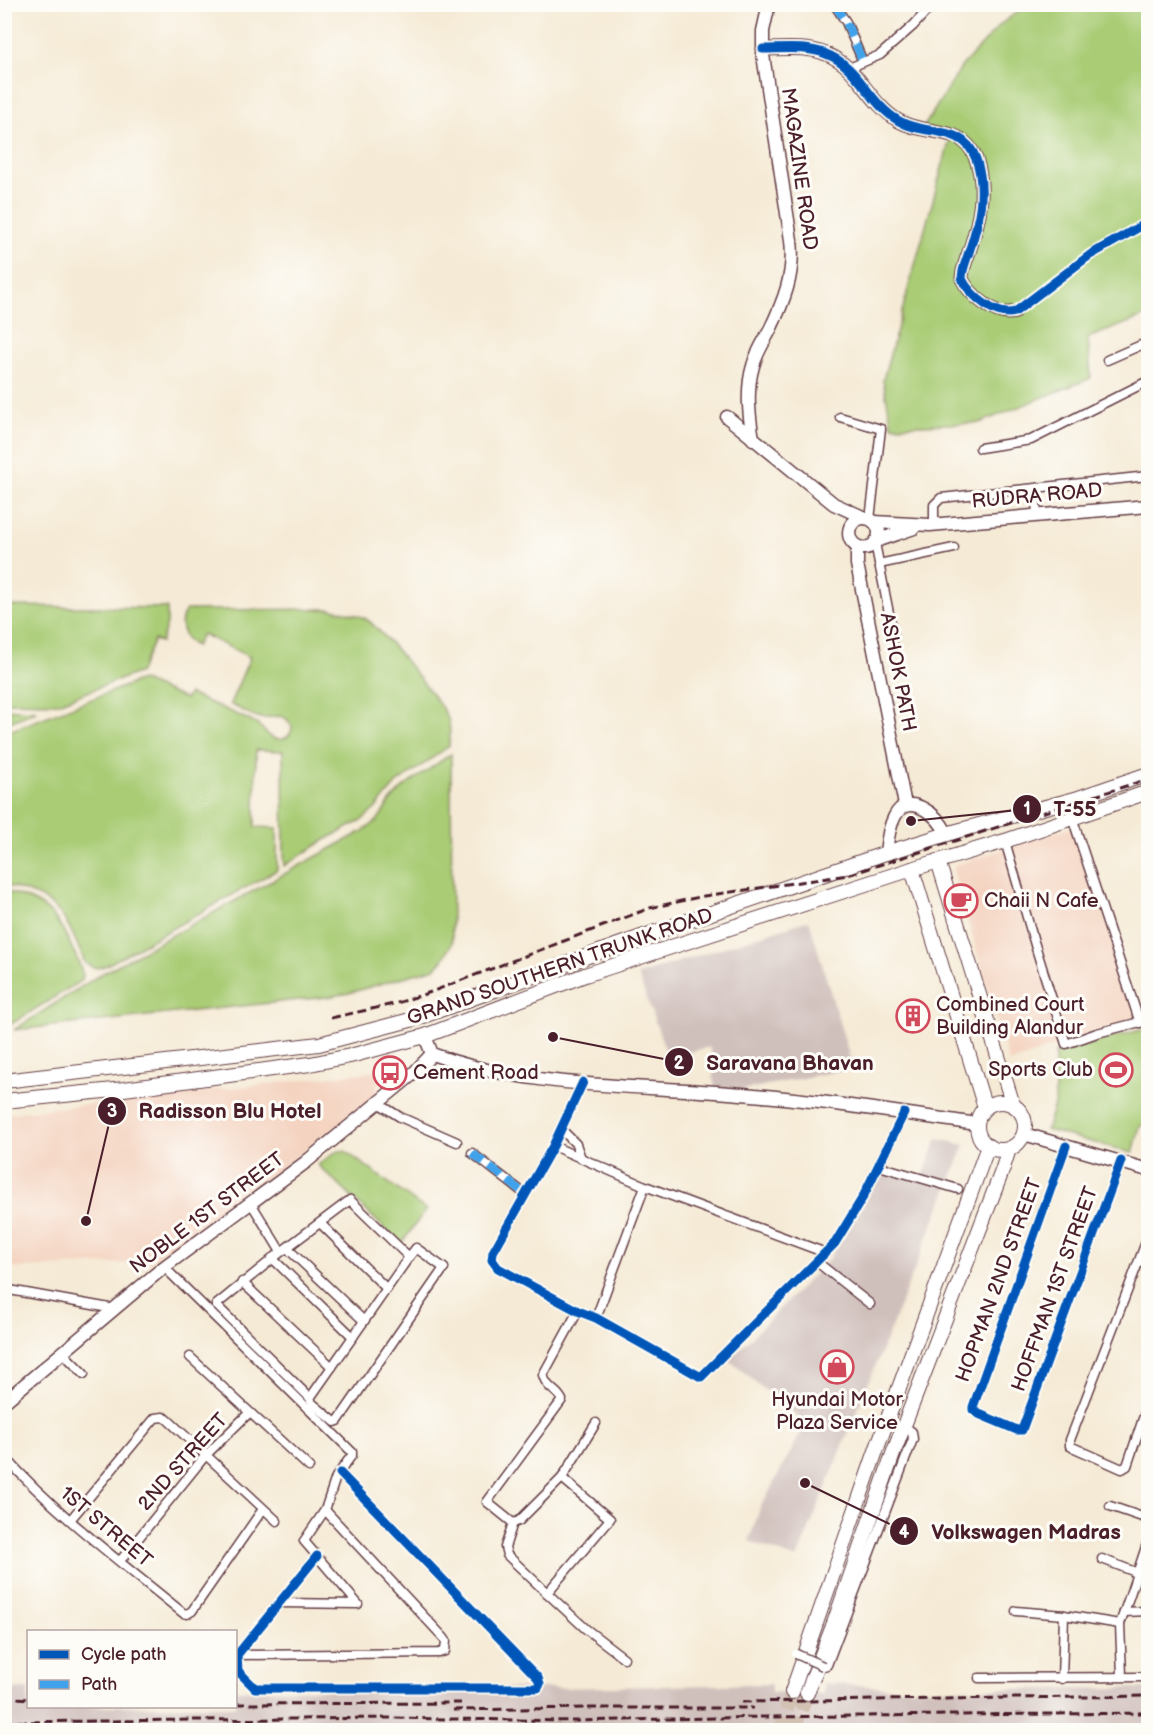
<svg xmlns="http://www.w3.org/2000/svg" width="1153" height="1735" viewBox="0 0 1153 1735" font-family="'Balsamiq Sans',sans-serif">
<rect width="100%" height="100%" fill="#fdfcf7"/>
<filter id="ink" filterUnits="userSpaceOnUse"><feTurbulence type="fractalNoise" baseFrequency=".0167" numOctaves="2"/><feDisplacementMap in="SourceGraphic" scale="12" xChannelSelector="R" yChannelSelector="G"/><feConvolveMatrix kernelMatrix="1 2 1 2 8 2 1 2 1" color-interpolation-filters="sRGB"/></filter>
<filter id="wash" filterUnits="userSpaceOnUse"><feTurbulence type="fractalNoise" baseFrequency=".008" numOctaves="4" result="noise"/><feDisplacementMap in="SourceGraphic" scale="24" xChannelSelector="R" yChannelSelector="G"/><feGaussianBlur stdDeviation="1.35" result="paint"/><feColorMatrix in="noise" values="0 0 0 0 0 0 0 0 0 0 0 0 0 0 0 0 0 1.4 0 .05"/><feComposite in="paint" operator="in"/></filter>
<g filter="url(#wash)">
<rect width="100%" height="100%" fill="#f5ead5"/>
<g fill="#f4d3c0">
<path d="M1075 826 1137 1016 1009 1063 954 873 955 865Z"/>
<path d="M380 1071 374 1100 151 1262 5 1269 4 1114Z"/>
</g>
<g fill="#d0c0bc">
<path d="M809 920 853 1068 738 1091 715 1090 710 1047 668 1057 638 975Z"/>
<path d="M937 1139 965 1145 797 1559 749 1541 760 1508 806 1424 729 1360 828 1260 855 1218 882 1170 922 1180Z"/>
<path d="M823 1683 911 1689 1148 1688V1730H804V1728L763 1727 762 1730H5V1689H28V1706H236V1690L554 1688 771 1684V1692L823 1695Z"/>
</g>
<g fill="#a9cc75" stroke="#7a7650" stroke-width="1.5">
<path d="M1027 5H1148V315L1088 338 1091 378 979 423 892 426 883 380 950 139 920 133 962 66 1001 24Z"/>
<path d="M5 606 167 608V624L161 642 154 640 140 672 58 703 5 702Z"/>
<path d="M331 609C343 611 355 613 366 619 380 628 442 703 448 719 451 727 450 737 449 746L396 784 375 809 361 821 325 840 284 866 283 751 256 750 255 827 277 828V870L105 966C96 969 93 968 85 963 65 914 59 899 5 885V730H12L141 680 185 699 189 694C209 703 240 714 258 725 265 730 268 738 277 739 286 740 291 736 292 727 284 710 275 718 262 718 252 717 238 708 230 704L250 657 202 634 196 646C182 639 177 623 186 610Z"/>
<path d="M5 709 36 711 5 724Z"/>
<path d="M451 754 452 943 443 960 435 968 349 993 327 997 14 1030 101 974 363 831 377 821 392 799 405 786Z"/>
<path d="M5 891C46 903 55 911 73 950 77 958 81 967 83 976L82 980 5 1028Z"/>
<path d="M1148 1028V1123L1140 1126 1133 1153 1046 1130 1055 1102V1053Z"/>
<path d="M337 1151H345L426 1210 401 1244 318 1165Z"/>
</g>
</g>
<g filter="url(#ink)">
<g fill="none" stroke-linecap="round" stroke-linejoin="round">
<g stroke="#d3c1b3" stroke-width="14" stroke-dasharray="14 7" stroke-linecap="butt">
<path d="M780 1730 792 1692"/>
<path d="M794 1730 807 1693"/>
</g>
<defs>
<g id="street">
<path d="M834 4 846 22 863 62"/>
<path d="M849 68 880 55 913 26 933 4"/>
<path d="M1015 312 1090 255 1148 222"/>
<path d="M1107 360 1148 342"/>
<path d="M840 417 881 429 870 519"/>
<path d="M980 448 1031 440 1148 381"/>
<path d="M1035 489 1037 515"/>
<path d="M934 524V505L941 498 1148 476"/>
<path d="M875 543 894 638"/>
<path d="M879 564 954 548"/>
<path d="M1072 817 1140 1023"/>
<path d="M1005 841 1035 945 1066 1044 1097 1033 1148 1020"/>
<path d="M583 1082 553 1146 493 1252 492 1260 498 1268 578 1311 596 1318 701 1377 835 1243 863 1197 904 1113"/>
<path d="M378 1103 400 1117 457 1142"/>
<path d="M561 1129 576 1144 581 1158"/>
<path d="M553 1146 645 1186 826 1253"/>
<path d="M1066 1146 973 1407V1410L979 1414 1017 1430H1022L1023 1427 1121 1161"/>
<path d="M472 1153 525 1194"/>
<path d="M879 1166 958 1189"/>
<path d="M251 1203 281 1252 216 1305 310 1398 409 1257 350 1200 281 1252"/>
<path d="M320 1223 387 1289"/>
<path d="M1148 1237 1070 1440V1446L1122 1469 1127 1466 1148 1404"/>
<path d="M287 1248 364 1321"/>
<path d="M272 1258 353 1337"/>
<path d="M817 1262 870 1304"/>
<path d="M164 1267 352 1452V1455L336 1477 325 1510 304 1541 358 1604 280 1603"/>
<path d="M242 1282 332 1367"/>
<path d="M4 1289 115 1309"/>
<path d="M596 1318 645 1186"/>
<path d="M62 1352 84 1374"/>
<path d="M190 1357 309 1467"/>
<path d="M310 1398 312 1403 335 1422 338 1421 444 1268 416 1248 409 1257"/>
<path d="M4 1456C57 1515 122 1563 183 1613L187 1614 192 1611 263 1509"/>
<path d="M562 1478 596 1423"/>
<path d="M1110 1506 1148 1519"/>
<path d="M71 1519 155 1418 163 1417 167 1419 277 1521"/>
<path d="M513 1523 505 1547 507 1555 547 1593 610 1519 562 1478 519 1521 513 1523 487 1502 562 1400C556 1388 548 1391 543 1375L578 1311"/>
<path d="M317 1556 237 1655 238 1671 255 1688H538L540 1684 538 1678 340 1473"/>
<path d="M1102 1559 1148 1577"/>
<path d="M120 1561 205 1456 249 1413"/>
<path d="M547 1593 586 1629 624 1658"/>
<path d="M1016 1611 1064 1615 1120 1624"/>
<path d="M1124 1612 1148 1611"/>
<path d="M237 1655 439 1653 445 1651 446 1641 444 1638 325 1510"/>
<path d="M823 1666 827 1665 913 1439 912 1432 904 1426"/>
<path d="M1122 1676 1120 1624 1148 1541"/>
<path d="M979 1678 1148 1677"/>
<path d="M1062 1679 1064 1615"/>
</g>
<g id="secondary">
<path d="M763 49C783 49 807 46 826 54 859 66 868 103 899 121 926 137 963 123 976 159 987 190 979 222 969 252 966 261 962 269 962 279 970 295 996 318 1015 312"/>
<path d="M727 417 834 504 865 518"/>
<path d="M753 439C749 415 746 389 753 366 756 354 763 343 769 332 784 301 795 274 791 240L763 55V31L769 4"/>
<circle cx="864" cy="533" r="15"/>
<path d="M874 522 930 525 1148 506"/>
<path d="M876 541 914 528"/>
<path d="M859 547 857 554V564L905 805"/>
<path d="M886 853C888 832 894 792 924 809 934 814 942 824 947 834"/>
<path d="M425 1036 432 1054C522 1088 633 1085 729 1093 812 1099 894 1112 977 1124"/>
<path d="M1024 1134 1148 1170"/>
<path d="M4 1402 164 1267 306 1162 414 1073 432 1054"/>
</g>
<g id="primary">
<path d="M938 861 1013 1105"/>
<path d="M912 869 985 1108"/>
<path d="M4 1081 319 1044 418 1018 618 945 886 853 957 831 1075 799 1148 774"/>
<path d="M4 1101 124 1089 310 1064 350 1056 425 1036 585 975 912 869 1005 841 1148 792"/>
<circle cx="1001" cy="1126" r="24"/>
<path d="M792 1692 877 1448 988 1146"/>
<path d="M807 1693 833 1626 893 1454 1002 1171 1009 1149"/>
</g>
</defs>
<use href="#street" stroke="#643d44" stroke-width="11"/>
<use href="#secondary" stroke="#643d44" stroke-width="15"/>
<use href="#primary" stroke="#643d44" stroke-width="16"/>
<use href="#street" stroke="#fff" stroke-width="8"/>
<use href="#secondary" stroke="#fff" stroke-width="12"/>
<use href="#primary" stroke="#fff" stroke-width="14"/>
<g stroke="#4a1f2b" stroke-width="3" stroke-dasharray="9 4.5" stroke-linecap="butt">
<path d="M331 1018 394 1004 431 992 650 908 704 896 848 875 1148 779"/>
<path d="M4 1697 28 1699"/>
<path d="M742 1702 1148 1696"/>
<path d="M236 1704 463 1703"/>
<path d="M453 1710 587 1708H753"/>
<path d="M4 1722 390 1718 575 1721 764 1717 1148 1713"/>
<path d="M440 1730 545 1729"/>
<path d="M1139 1730 1148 1722"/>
</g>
<defs>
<path id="street-bridge" d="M796 1654 823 1666"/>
</defs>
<use href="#street-bridge" stroke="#643d44" stroke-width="11" stroke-linecap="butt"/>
<use href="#street-bridge" stroke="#fff" stroke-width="8"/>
<g stroke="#40a2eb" stroke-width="8" stroke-dasharray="15 8" stroke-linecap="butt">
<path d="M834 4 846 22 863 62"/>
<path d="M472 1153 525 1194"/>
</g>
<defs>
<g id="cycleway">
<path d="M763 49C783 49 807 46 826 54 859 66 868 103 899 121 926 137 963 123 976 159 987 190 979 222 969 252 966 261 962 269 962 279 970 295 996 318 1015 312L1090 255 1148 222"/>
<path d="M583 1082 553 1146 493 1252 492 1260 498 1268 578 1311 596 1318 701 1377 835 1243 863 1197 904 1113"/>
<path d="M1066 1146 973 1407V1410L979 1414 1017 1430H1022L1023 1427 1121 1161"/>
<path d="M317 1556 237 1655 238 1671 255 1688H538L540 1684 538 1678 340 1473"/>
</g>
</defs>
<use href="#cycleway" stroke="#fdfcf7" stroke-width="13"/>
<use href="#cycleway" stroke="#0057b8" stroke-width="9"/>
</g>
</g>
<defs>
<symbol id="cafe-ring" viewBox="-11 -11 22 22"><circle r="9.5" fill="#fdfcf7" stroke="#d1495b" stroke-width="1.5"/><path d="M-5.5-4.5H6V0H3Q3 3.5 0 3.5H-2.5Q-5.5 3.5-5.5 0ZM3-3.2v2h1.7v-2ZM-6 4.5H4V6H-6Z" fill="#d1495b"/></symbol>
<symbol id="building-ring" viewBox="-11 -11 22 22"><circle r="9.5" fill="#fdfcf7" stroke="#d1495b" stroke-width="1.5"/><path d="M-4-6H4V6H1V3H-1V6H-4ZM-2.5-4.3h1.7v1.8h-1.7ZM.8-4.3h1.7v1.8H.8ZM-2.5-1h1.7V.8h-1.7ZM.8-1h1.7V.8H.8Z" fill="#d1495b"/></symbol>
<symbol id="stadium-ring" viewBox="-11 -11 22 22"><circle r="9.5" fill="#fdfcf7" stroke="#d1495b" stroke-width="1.5"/><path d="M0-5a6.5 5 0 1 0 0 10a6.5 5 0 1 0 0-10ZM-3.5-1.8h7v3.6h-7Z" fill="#d1495b"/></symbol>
<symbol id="bus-ring" viewBox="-11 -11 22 22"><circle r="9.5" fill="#fdfcf7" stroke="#d1495b" stroke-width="1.5"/><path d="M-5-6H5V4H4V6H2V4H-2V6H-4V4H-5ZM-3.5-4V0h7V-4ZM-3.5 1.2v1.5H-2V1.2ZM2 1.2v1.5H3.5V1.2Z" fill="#d1495b"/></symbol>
<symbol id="shop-ring" viewBox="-11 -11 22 22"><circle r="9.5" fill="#fdfcf7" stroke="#d1495b" stroke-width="1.5"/><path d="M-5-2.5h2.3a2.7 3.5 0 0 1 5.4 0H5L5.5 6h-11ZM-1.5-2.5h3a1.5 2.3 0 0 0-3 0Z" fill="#d1495b"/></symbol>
</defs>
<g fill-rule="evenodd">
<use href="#cafe-ring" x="942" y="882" width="38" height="38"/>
<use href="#building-ring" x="894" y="997" width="38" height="38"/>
<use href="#stadium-ring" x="1097" y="1051" width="38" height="38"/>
<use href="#bus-ring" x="371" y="1054" width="38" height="38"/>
<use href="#shop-ring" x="818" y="1348" width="38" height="38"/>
</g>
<g text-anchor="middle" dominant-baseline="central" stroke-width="6" stroke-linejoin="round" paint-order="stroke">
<g font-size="20" fill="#4a1f2b" stroke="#fdfcf7">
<text transform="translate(799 169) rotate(82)">MAGAZINE ROAD</text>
<text transform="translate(1037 496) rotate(-5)">RUDRA ROAD</text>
<text transform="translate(898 672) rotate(79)">ASHOK PATH</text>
<text transform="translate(560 967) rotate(-19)">GRAND SOUTHERN TRUNK ROAD</text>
<text transform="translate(207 1213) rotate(-37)">NOBLE 1ST STREET</text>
<text transform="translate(999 1280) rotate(-70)">HOPMAN 2ND STREET</text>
<text transform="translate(1055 1289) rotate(-70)">HOFFMAN 1ST STREET</text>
<text transform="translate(183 1462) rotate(-48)">2ND STREET</text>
<text transform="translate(106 1527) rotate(40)">1ST STREET</text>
</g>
<g font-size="20" fill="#4a1f2b" stroke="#fdfcf7" text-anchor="start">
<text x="984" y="901">Chaii N Cafe</text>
<text x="936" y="1005">Combined Court<tspan x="936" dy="23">Building Alandur</tspan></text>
<text x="1093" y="1070" text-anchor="end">Sports Club</text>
<text x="413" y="1073">Cement Road</text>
<text x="837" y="1400" text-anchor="middle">Hyundai Motor<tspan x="837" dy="23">Plaza Service</tspan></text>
</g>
</g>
<path fill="none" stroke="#4a1f2b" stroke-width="2" d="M911 821L1027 809M553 1037L679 1062M86 1221L112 1111M805 1483L904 1531"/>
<g fill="#4a1f2b" stroke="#fdfcf7" stroke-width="2">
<circle cx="911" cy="821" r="6"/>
<circle cx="553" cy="1037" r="6"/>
<circle cx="86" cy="1221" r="6"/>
<circle cx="805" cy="1483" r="6"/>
<circle cx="1027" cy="809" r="15"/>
<circle cx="679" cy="1062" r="15"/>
<circle cx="112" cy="1111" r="15"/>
<circle cx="904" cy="1531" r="15"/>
</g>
<g font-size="18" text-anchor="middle" font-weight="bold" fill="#fff">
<text x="1027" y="815">1</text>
<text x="679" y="1069">2</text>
<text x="112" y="1117">3</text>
<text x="904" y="1538">4</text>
</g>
<g font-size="21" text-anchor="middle" font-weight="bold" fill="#4a1f2b" stroke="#fdfcf7" stroke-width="6" stroke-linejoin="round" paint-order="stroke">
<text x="1075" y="816">T-55</text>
<text x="790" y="1070">Saravana Bhavan</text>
<text x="230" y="1118">Radisson Blu Hotel</text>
<text x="1026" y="1539">Volkswagen Madras</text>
</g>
<rect width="1153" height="1735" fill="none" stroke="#fdfcf7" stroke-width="24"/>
<rect x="27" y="1630" width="210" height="78" fill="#fdfcf7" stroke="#b5a4a5" stroke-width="1.5"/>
<rect x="39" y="1650" width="30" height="9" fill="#0057b8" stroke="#b5a4a5" stroke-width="1.5"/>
<text x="81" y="1660" font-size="18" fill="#4a1f2b">Cycle path</text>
<rect x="39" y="1680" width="30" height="9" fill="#40a2eb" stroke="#b5a4a5" stroke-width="1.5"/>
<text x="81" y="1690" font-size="18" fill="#4a1f2b">Path</text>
</svg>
